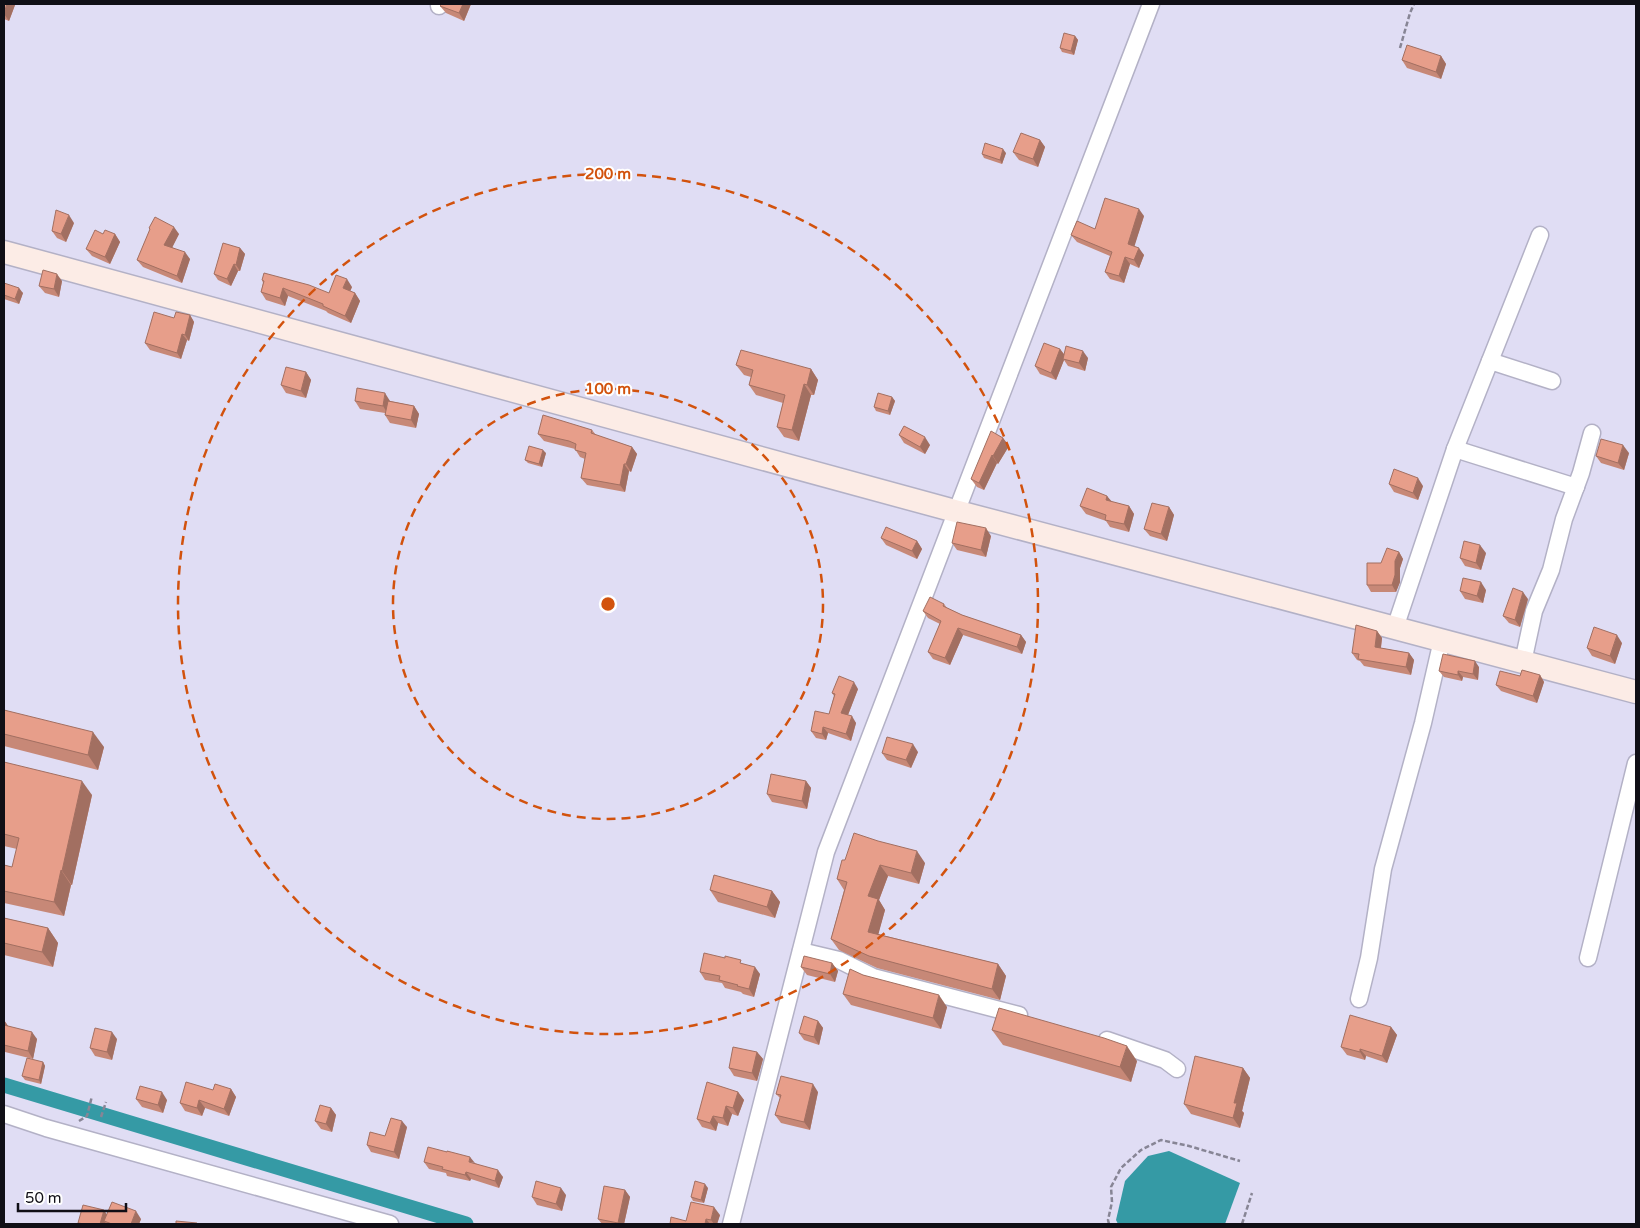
<svg xmlns="http://www.w3.org/2000/svg" width="1640" height="1228" viewBox="0 0 1640 1228" font-family="'Varela Round',sans-serif">
<rect width="100%" height="100%" fill="#e0ddf4"/>
<path fill="#359aa5" d="M1169 1151 1240 1183 1225 1224H1118L1116 1220 1125 1181 1148 1156Z"/>
<g fill="none" stroke-linecap="round" stroke-linejoin="round">
<path stroke="#359aa5" stroke-width="15" d="M4 1085 466 1224"/>
<defs>
<g id="street">
<path d="M439 6 441 4"/>
<path d="M1490 361 1552 381"/>
<path d="M1455 449 1576 487"/>
<path d="M1395 628 1455 449 1540 235"/>
<path d="M1523 662 1534 611 1551 570 1564 519 1581 473 1592 433"/>
<path d="M801 951 839 960 873 977 1019 1015"/>
<path d="M1588 958 1636 763"/>
<path d="M1359 999 1369 958 1383 869 1423 723 1442 640"/>
<path d="M1107 1040 1165 1060 1177 1069"/>
<path d="M4 1114 46 1128 390 1224"/>
<path d="M731 1224 826 852 1151 4"/>
</g>
<path id="secondary" d="M4 252 955 511 1636 692"/>
</defs>
<use href="#street" stroke="#b3b1c6" stroke-width="19"/>
<use href="#secondary" stroke="#b3b1c6" stroke-width="25"/>
<g stroke="#878595" stroke-width="2.5" stroke-dasharray="5 2.5" stroke-linecap="butt">
<path d="M1400 48 1410 13 1414 4"/>
<path d="M101 1117 106 1102"/>
<path d="M79 1121 87 1116 92 1096"/>
<path d="M1109 1224 1108 1220 1112 1202 1111 1187 1121 1168 1141 1150 1161 1140 1189 1146 1240 1161"/>
<path d="M1242 1224 1252 1193"/>
</g>
<use href="#street" stroke="#fff" stroke-width="16"/>
<use href="#secondary" stroke="#fcece6" stroke-width="22"/>
</g>
<g fill="#c78877">
<path d="M4 4H14L15 5 9 21 4 19Z"/>
<path d="M471 4 464 21 446 13 440 6Z"/>
<path d="M1075 36 1078 40 1074 55 1062 52 1060 48Z"/>
<path d="M1441 56 1446 64 1441 79 1407 68 1402 60Z"/>
<path d="M1040 140 1045 147 1038 167 1019 160 1013 152Z"/>
<path d="M1006 153 1002 164 984 158 982 154Z"/>
<path d="M1144 216 1134 246 1144 255 1139 268 1130 264 1124 283 1110 279 1105 272 1110 256 1077 242 1071 235Z"/>
<path d="M74 223 66 242 57 238 52 231Z"/>
<path d="M149 228 179 234 172 247 190 259 182 283 143 267 137 260 150 230Z"/>
<path d="M103 234H115L120 242 110 264 92 256 86 249Z"/>
<path d="M240 248 245 254 240 271H238L231 286 218 280 214 274Z"/>
<path d="M262 280 329 293 352 287 350 291 355 293 360 301 351 323 328 313 326 311 288 296 285 306 266 300 261 292 263 283Z"/>
<path d="M62 281 59 297 45 293 39 286Z"/>
<path d="M4 283 23 293 19 304 4 299Z"/>
<path d="M190 315 194 322 189 341 187 340 181 359 150 350 145 343 174 318Z"/>
<path d="M1060 349 1064 354 1088 358 1085 371 1068 366 1064 360 1056 380 1040 374 1035 366Z"/>
<path d="M736 365 811 369 818 380 814 395H811L799 441 784 437 777 427 783 403 756 395 749 385 751 377 744 375Z"/>
<path d="M306 372 311 380 306 398 286 393 281 385Z"/>
<path d="M892 397 895 401 890 415 876 411 874 407Z"/>
<path d="M355 401H390L414 406 419 414 416 428 390 423 385 415V413L360 409Z"/>
<path d="M592 430 596 435 632 447 637 454 631 472 629 471 625 492 587 485 581 478 585 459 580 457 575 449 544 441 538 434Z"/>
<path d="M899 435 930 445 925 454 904 443Z"/>
<path d="M1003 438 1009 446 998 464 997 463 984 490 977 487 971 479Z"/>
<path d="M546 453 542 467 528 463 525 460Z"/>
<path d="M1629 453 1624 470 1601 463 1596 456Z"/>
<path d="M1389 484 1423 486 1418 500 1394 492Z"/>
<path d="M1107 496 1111 502 1129 506 1134 514 1129 532 1110 527 1106 521 1086 514 1080 506Z"/>
<path d="M1169 507 1174 515 1167 541 1150 536 1144 529Z"/>
<path d="M991 536 986 557 957 550 952 543Z"/>
<path d="M881 538 917 541 922 549 917 559 886 545Z"/>
<path d="M1399 552 1403 559 1400 568V582L1396 592H1371L1367 585 1381 563Z"/>
<path d="M1486 553 1481 570 1465 566 1460 558Z"/>
<path d="M1486 590 1483 603 1465 599 1460 591Z"/>
<path d="M1528 599 1520 627 1509 623 1503 616Z"/>
<path d="M944 604 947 608 962 615 1021 635 1026 642 1022 654 963 635 950 665 933 659 928 652 940 624 928 618 923 611Z"/>
<path d="M1377 631 1382 638 1381 648 1409 653 1414 660 1411 675 1364 666 1360 661 1357 660 1352 653Z"/>
<path d="M1622 643 1615 664 1592 656 1587 648Z"/>
<path d="M1479 667 1478 680 1463 677 1462 681 1444 677 1439 671Z"/>
<path d="M1540 675 1544 682 1537 703 1501 691 1496 685 1520 676Z"/>
<path d="M858 689 848 715 856 723 851 741 828 733 826 740 816 738 811 731 829 714 834 696 832 693Z"/>
<path d="M4 710 104 747 98 770 4 746Z"/>
<path d="M918 752 911 768 887 760 882 753Z"/>
<path d="M4 762 92 795 72 885H71L64 916 4 903V865L12 867 17 849 4 846Z"/>
<path d="M806 781 811 788 807 809 772 802 767 794Z"/>
<path d="M845 860 925 863 919 884 888 876 879 900 885 910 878 934 998 964 1006 976 1000 1000 877 968 839 950 831 939 844 890 837 879Z"/>
<path d="M710 890 772 891 780 902 775 918 718 902Z"/>
<path d="M4 918 48 928 58 943 53 967 4 955Z"/>
<path d="M832 963 838 971 835 982 807 975 801 967Z"/>
<path d="M744 964 760 974 754 997 743 994 741 992 725 988 722 983 705 980 700 972Z"/>
<path d="M863 975 947 1007 941 1029 851 1005 843 994Z"/>
<path d="M4 1020 8 1026 37 1039 33 1059 5 1052 4 1050Z"/>
<path d="M818 1021 823 1028 819 1045 804 1040 799 1033Z"/>
<path d="M1391 1027 1397 1035 1387 1063 1366 1056 1365 1060 1347 1055 1341 1047Z"/>
<path d="M992 1030 1137 1061 1131 1082 1003 1045Z"/>
<path d="M117 1039 112 1060 95 1056 90 1048Z"/>
<path d="M757 1052 763 1059 757 1081 734 1076 729 1068Z"/>
<path d="M43 1062 45 1066 41 1084 25 1080 22 1076Z"/>
<path d="M1243 1068 1250 1078 1242 1111 1244 1113 1240 1128 1191 1114 1184 1104Z"/>
<path d="M231 1089 236 1097 229 1116 205 1108 202 1116 185 1111 180 1103 213 1090Z"/>
<path d="M738 1092 744 1100 738 1116 732 1114 728 1126 718 1123 716 1131 702 1127 697 1119Z"/>
<path d="M818 1092 810 1130 781 1123 775 1115 780 1098 776 1094Z"/>
<path d="M136 1099 167 1100 163 1113 142 1107Z"/>
<path d="M331 1108 336 1115 332 1132 321 1129 315 1121Z"/>
<path d="M407 1127 399 1159 371 1152 367 1145Z"/>
<path d="M424 1162 475 1163 503 1177 499 1188 471 1179 470 1181 447 1176 446 1173 429 1169Z"/>
<path d="M708 1188 704 1203 693 1201 691 1197Z"/>
<path d="M625 1190 630 1197 624 1224H602L598 1219Z"/>
<path d="M566 1195 562 1211 537 1205 532 1197Z"/>
<path d="M107 1214 141 1219 139 1224H80L78 1223Z"/>
<path d="M720 1215 717 1224H670L686 1221Z"/>
</g>
<g fill="#a26f61">
<path d="M7 4H14L15 5 9 21 4 14Z"/>
<path d="M463 4H471L464 21 459 13Z"/>
<path d="M1075 36 1078 40 1074 55 1071 51Z"/>
<path d="M1441 56 1446 64 1441 79 1436 72Z"/>
<path d="M1040 140 1045 147 1038 167 1033 159Z"/>
<path d="M1003 149 1006 153 1002 164 1000 160Z"/>
<path d="M1139 209 1144 216 1133 251 1128 244Z"/>
<path d="M69 215 74 223 66 242 61 234Z"/>
<path d="M174 227 179 234 170 252 164 245Z"/>
<path d="M115 234 120 242 110 264 105 257Z"/>
<path d="M240 248 245 254 240 271 236 265Z"/>
<path d="M1139 248 1144 255 1139 268 1134 260Z"/>
<path d="M185 252 190 259 182 283 177 276Z"/>
<path d="M1125 257 1130 264 1124 283 1119 276Z"/>
<path d="M234 264 238 271 231 286 227 279Z"/>
<path d="M57 274 62 281 59 297 54 289Z"/>
<path d="M347 279 352 287 348 296 343 288Z"/>
<path d="M19 288 23 293 19 304 15 299Z"/>
<path d="M283 288 288 296 285 306 280 298Z"/>
<path d="M355 293 360 301 351 323 345 316Z"/>
<path d="M190 315 194 322 189 341 185 335Z"/>
<path d="M182 334 187 340 181 359 177 353Z"/>
<path d="M1060 349 1065 356 1063 359 1064 360 1056 380 1051 373Z"/>
<path d="M1083 351 1088 358 1085 371 1079 363Z"/>
<path d="M811 369 818 380 814 395 807 385Z"/>
<path d="M306 372 311 380 306 398 301 391Z"/>
<path d="M804 384 811 395 799 441 792 430Z"/>
<path d="M385 393 390 401 388 414 383 406Z"/>
<path d="M892 397 895 401 890 415 888 411Z"/>
<path d="M414 406 419 414 416 428 411 420Z"/>
<path d="M925 437 930 445 925 454 920 447Z"/>
<path d="M1003 438 1009 446 998 464 993 456Z"/>
<path d="M1623 445 1629 453 1624 470 1618 463Z"/>
<path d="M632 447 637 454 631 472 626 464Z"/>
<path d="M543 450 546 453 542 467 539 464Z"/>
<path d="M992 455 997 463 984 490 979 483Z"/>
<path d="M624 464 629 471 625 492 620 485Z"/>
<path d="M1418 478 1423 486 1418 500 1413 493Z"/>
<path d="M1107 496 1113 503 1106 500Z"/>
<path d="M1129 506 1134 514 1129 532 1124 524Z"/>
<path d="M1169 507 1174 515 1167 541 1161 534Z"/>
<path d="M986 528 991 536 986 557 981 550Z"/>
<path d="M917 541 922 549 917 559 912 551Z"/>
<path d="M1480 545 1486 553 1481 570 1476 563Z"/>
<path d="M1399 552 1403 559 1400 568V582L1396 592 1392 585 1395 561Z"/>
<path d="M1481 582 1486 590 1483 603 1477 596Z"/>
<path d="M1523 592 1528 599 1520 627 1515 620Z"/>
<path d="M958 628 963 635 950 665 945 658Z"/>
<path d="M1377 631 1382 638 1380 654 1375 647Z"/>
<path d="M1021 635 1026 642 1022 654 1017 647Z"/>
<path d="M1617 635 1622 643 1615 664 1610 656Z"/>
<path d="M1409 653 1414 660 1411 675 1406 667Z"/>
<path d="M1475 661 1479 667 1478 680 1473 674Z"/>
<path d="M1458 671 1463 677 1462 681 1458 675Z"/>
<path d="M1540 675 1544 682 1537 703 1533 696Z"/>
<path d="M854 682 858 689 846 720 841 713Z"/>
<path d="M852 716 856 723 851 741 846 734Z"/>
<path d="M823 727 828 733 826 740 822 734Z"/>
<path d="M93 732 104 747 98 770 88 755Z"/>
<path d="M913 744 918 752 911 768 906 760Z"/>
<path d="M82 781 92 795 72 885 62 871Z"/>
<path d="M806 781 811 788 807 809 802 801Z"/>
<path d="M917 851 925 863 919 884 911 873Z"/>
<path d="M880 865 888 876 879 900 885 910 876 943 868 932V896Z"/>
<path d="M61 870 71 885 64 916 54 902Z"/>
<path d="M772 891 780 902 775 918 767 907Z"/>
<path d="M48 928 58 943 53 967 42 952Z"/>
<path d="M832 963 838 971 835 982 830 974Z"/>
<path d="M998 964 1006 976 1000 1000 992 989Z"/>
<path d="M755 967 760 974 754 997 749 989Z"/>
<path d="M939 995 947 1007 941 1029 933 1018Z"/>
<path d="M4 1020 8 1026 4 1028Z"/>
<path d="M818 1021 823 1028 819 1045 814 1037Z"/>
<path d="M1391 1027 1397 1035 1387 1063 1382 1056Z"/>
<path d="M32 1032 37 1039 33 1059 28 1051Z"/>
<path d="M112 1032 117 1039 112 1060 107 1052Z"/>
<path d="M1127 1046 1137 1061 1131 1082 1120 1067Z"/>
<path d="M1360 1049 1366 1056 1365 1060 1360 1052Z"/>
<path d="M757 1052 763 1059 757 1081 752 1073Z"/>
<path d="M43 1062 45 1066 41 1084 39 1080Z"/>
<path d="M1243 1068 1250 1078 1242 1111 1244 1113 1240 1128 1233 1118 1234 1103Z"/>
<path d="M813 1084 818 1092 810 1130 804 1122Z"/>
<path d="M231 1089 236 1097 229 1116 224 1109Z"/>
<path d="M162 1092 167 1100 163 1113 158 1105Z"/>
<path d="M738 1092 744 1100 738 1116 733 1108Z"/>
<path d="M199 1100 205 1108 202 1116 197 1108Z"/>
<path d="M726 1106 732 1114 728 1126 723 1118Z"/>
<path d="M331 1108 336 1115 332 1132 326 1124Z"/>
<path d="M713 1116 718 1123 716 1131 710 1123Z"/>
<path d="M402 1121 407 1127 399 1159 394 1152Z"/>
<path d="M470 1157 475 1163 469 1162Z"/>
<path d="M498 1170 503 1177 499 1188 495 1181Z"/>
<path d="M466 1172 471 1179 470 1181 465 1175Z"/>
<path d="M705 1184 708 1188 704 1203 701 1200Z"/>
<path d="M561 1188 566 1195 562 1211 556 1204Z"/>
<path d="M625 1190 630 1197 624 1224H619L618 1223Z"/>
<path d="M714 1207 720 1215 717 1224H714L711 1220Z"/>
<path d="M104 1210 109 1218 104 1221 107 1224H100Z"/>
<path d="M136 1211 141 1219 139 1224H131Z"/>
<path d="M706 1219 710 1224H705Z"/>
</g>
<g fill="#e79e8a" stroke="#a26f61">
<path d="M4 4H7L4 13Z"/>
<path d="M442 4H463L459 13 440 6Z"/>
<path d="M1064 33 1075 36 1071 51 1060 48Z"/>
<path d="M1407 45 1441 56 1436 72 1402 60Z"/>
<path d="M1021 133 1040 140 1033 159 1013 152Z"/>
<path d="M985 143 1003 149 1000 160 982 154Z"/>
<path d="M1105 198 1139 209 1128 244 1139 248 1134 260 1125 257 1119 276 1105 272 1112 252 1071 235 1077 221 1095 229Z"/>
<path d="M56 210 69 215 61 234 52 231Z"/>
<path d="M155 217 174 227 164 245 185 252 177 276 137 260 150 229 149 228Z"/>
<path d="M95 230 103 234 105 230 115 234 105 257 86 249Z"/>
<path d="M223 243 240 248 236 265 234 264 227 279 214 274Z"/>
<path d="M43 270 57 274 54 289 39 286Z"/>
<path d="M264 273 309 285 329 293 336 275 347 279 343 288 355 293 345 316 323 306V304L283 288 280 298 261 292 264 281 262 280Z"/>
<path d="M4 283 19 288 15 299 4 295Z"/>
<path d="M154 312 174 318 176 312 190 315 185 335 182 334 177 353 145 343Z"/>
<path d="M1044 343 1060 349 1051 373 1035 366Z"/>
<path d="M1066 346 1083 351 1079 363 1063 359Z"/>
<path d="M741 350 811 369 807 385 804 384 792 430 777 427 785 395 749 385 753 370 736 365Z"/>
<path d="M286 367 306 372 301 391 281 385Z"/>
<path d="M357 388 385 393 383 406 355 401Z"/>
<path d="M878 393 892 397 888 411 874 407Z"/>
<path d="M388 401 414 406 411 420 385 415Z"/>
<path d="M543 415 592 430 591 433 632 447 626 464H624L620 485 581 478 586 453 575 450 576 444 569 441 538 434Z"/>
<path d="M904 426 925 437 920 447 899 435Z"/>
<path d="M991 431 1003 438 993 456 992 455 979 483 971 479Z"/>
<path d="M1601 439 1623 445 1618 463 1596 456Z"/>
<path d="M529 446 543 450 539 464 525 460Z"/>
<path d="M1394 469 1418 478 1413 493 1389 484Z"/>
<path d="M1087 488 1107 496 1106 500 1129 506 1124 524 1105 520 1106 515 1080 506Z"/>
<path d="M1152 503 1169 507 1161 534 1144 529Z"/>
<path d="M957 522 986 528 981 550 952 543Z"/>
<path d="M886 527 917 541 912 551 881 538Z"/>
<path d="M1464 541 1480 545 1476 563 1460 558Z"/>
<path d="M1387 548 1399 552 1395 561V575L1392 585H1367V563H1381Z"/>
<path d="M1463 578 1481 582 1477 596 1460 591Z"/>
<path d="M1513 588 1523 592 1515 620 1503 616Z"/>
<path d="M930 597 944 604 943 606 962 615 1021 635 1017 647 958 628 945 658 928 652 941 621 923 611Z"/>
<path d="M1356 625 1377 631 1375 647 1409 653 1406 667 1358 659 1359 654 1352 653Z"/>
<path d="M1594 627 1617 635 1610 656 1587 648Z"/>
<path d="M1443 654 1475 661 1473 674 1458 671V675L1439 671Z"/>
<path d="M1522 670 1540 675 1533 696 1496 685 1500 671 1520 676Z"/>
<path d="M839 676 854 682 841 713 852 716 846 734 823 727 822 734 811 731 815 711 829 714 835 694 832 693Z"/>
<path d="M4 710 93 732 88 755 4 734Z"/>
<path d="M887 737 913 744 906 760 882 753Z"/>
<path d="M4 762 82 781 62 871 61 870 54 902 4 891V865L12 867 19 838 4 834Z"/>
<path d="M771 774 806 781 802 801 767 794Z"/>
<path d="M854 833 878 841 917 851 911 873 880 865 868 896 878 899 868 932 998 964 992 989 869 956 831 939 847 882 837 879 842 860H845Z"/>
<path d="M714 875 772 891 767 907 710 890Z"/>
<path d="M4 918 48 928 42 952 4 943Z"/>
<path d="M704 953 725 958V956L741 960 740 963 755 967 749 989 737 986 738 985 719 980 720 976 700 972Z"/>
<path d="M804 956 832 963 830 974 801 967Z"/>
<path d="M850 969 863 975 939 995 933 1018 843 994Z"/>
<path d="M999 1008 1104 1038 1127 1046 1120 1067 992 1030Z"/>
<path d="M1350 1015 1391 1027 1382 1056 1360 1049V1052L1341 1047Z"/>
<path d="M804 1016 818 1021 814 1037 799 1033Z"/>
<path d="M4 1025 32 1032 28 1051 4 1045Z"/>
<path d="M95 1028 112 1032 107 1052 90 1048Z"/>
<path d="M733 1047 757 1052 752 1073 729 1068Z"/>
<path d="M1195 1056 1243 1068 1234 1103H1237L1233 1118 1184 1104Z"/>
<path d="M27 1058 43 1062 39 1080 22 1076Z"/>
<path d="M781 1076 813 1084 804 1122 775 1115 781 1095 776 1094Z"/>
<path d="M186 1082 213 1090 215 1084 231 1089 224 1109 199 1100 197 1108 180 1103Z"/>
<path d="M707 1082 738 1092 733 1108 726 1106 723 1118 713 1116 710 1123 697 1119Z"/>
<path d="M140 1086 162 1092 158 1105 136 1099Z"/>
<path d="M320 1105 331 1108 326 1124 315 1121Z"/>
<path d="M391 1118 402 1121 394 1152 367 1145 370 1132 385 1136Z"/>
<path d="M428 1147 447 1152V1151L470 1157 469 1162 498 1170 495 1181 466 1172 465 1175 442 1169 443 1167 424 1162Z"/>
<path d="M536 1181 561 1188 556 1204 532 1197Z"/>
<path d="M695 1181 705 1184 701 1200 691 1197Z"/>
<path d="M604 1186 625 1190 618 1223 598 1219Z"/>
<path d="M112 1202 136 1211 131 1224H112L104 1221Z"/>
<path d="M691 1202 714 1207 711 1220 706 1219 705 1224H670L671 1217 686 1221Z"/>
<path d="M83 1205 104 1210 100 1224H85L78 1223Z"/>
<path d="M176 1221 197 1223V1224H176Z"/>
</g>
<g fill="none" stroke="#d2520d" stroke-width="2.5" stroke-dasharray="9 6">
<circle cx="608" cy="604" r="215"/>
<circle cx="608" cy="604" r="430"/>
</g>
<circle cx="608" cy="604" r="8" fill="#d2520d" stroke="#fff" stroke-width="2.5"/>
<g font-size="15" text-anchor="middle" font-weight="bold" fill="#d2520d" stroke="#fff" stroke-width="4" stroke-linejoin="round" paint-order="stroke">
<text x="608" y="179">200 m</text>
<text x="608" y="394">100 m</text>
</g>
<rect width="1640" height="1228" fill="none" stroke="#100f16" stroke-width="10"/>
<path d="M18 1203v8h108v-8" fill="none" stroke="#100f16" stroke-width="2.5"/>
<text x="25" y="1203" font-size="15" fill="#100f16" stroke="#ffffff" stroke-width="4" paint-order="stroke">50 m</text>
</svg>
